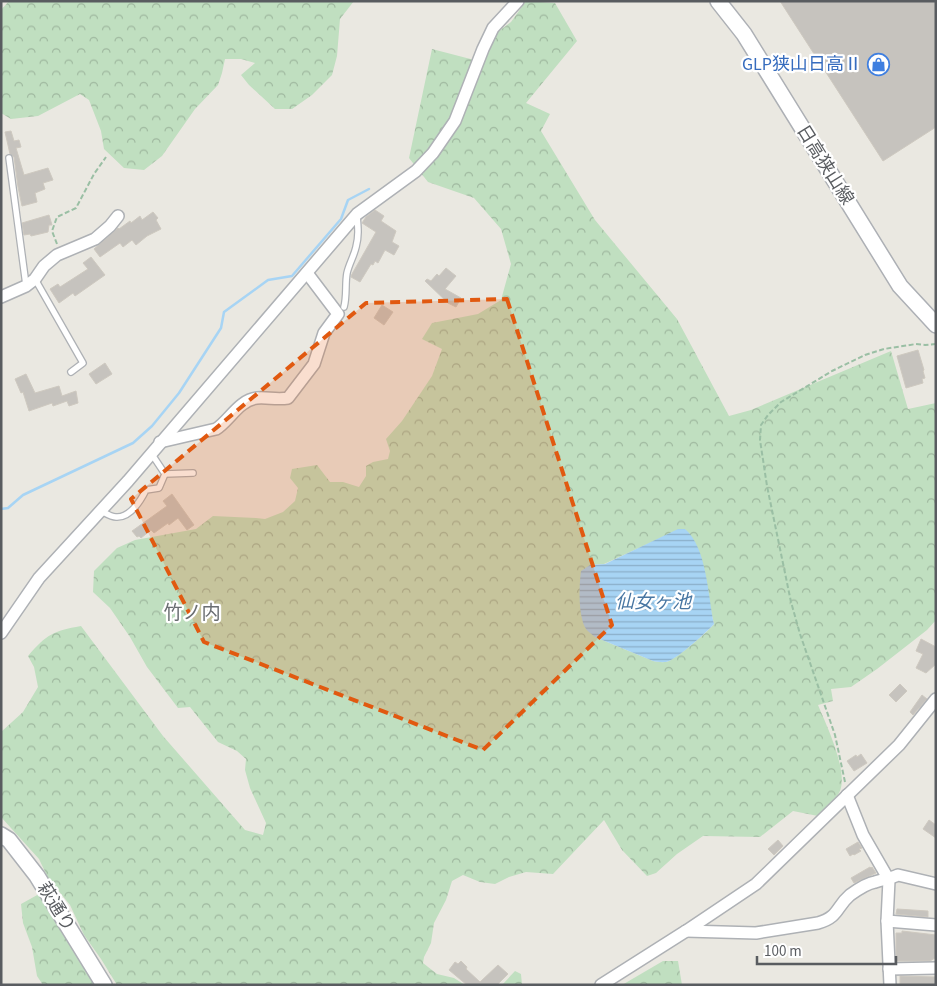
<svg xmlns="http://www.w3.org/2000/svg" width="937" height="986" viewBox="0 0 937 986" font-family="'Source Sans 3','Noto Sans JP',sans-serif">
<defs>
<pattern id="forest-crowns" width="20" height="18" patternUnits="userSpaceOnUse" patternTransform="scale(1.25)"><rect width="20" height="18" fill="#c0dfc0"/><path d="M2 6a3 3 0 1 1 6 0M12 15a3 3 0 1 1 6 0" fill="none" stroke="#9fb89f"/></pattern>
<pattern id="water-rules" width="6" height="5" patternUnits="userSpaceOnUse" patternTransform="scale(1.25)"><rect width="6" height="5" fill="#a7d4f4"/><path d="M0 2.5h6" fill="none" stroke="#8bafc9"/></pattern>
</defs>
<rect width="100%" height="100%" fill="#eae8e1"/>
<g fill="url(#forest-crowns)" fill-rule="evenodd">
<path d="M9 1H354L340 19 337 56 332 75 312 95 292 109H275L249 85 241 75 255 63 241 59H225L222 73 218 85 195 109 162 156 144 170 124 168 104 149 101 131 89 100 80 94 38 116 11 119 1 113V10Z"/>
<path d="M526 1 555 3 577 41 526 103 550 114 541 131 595 220 677 319 729 416 751 410 891 351 908 409 936 403V620L927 630 877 669 851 687 831 689 833 701 818 705C826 724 850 774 839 793 837 797 822 811 818 816L793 811 760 837 703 836 677 854 656 873 647 876 622 850 604 820 553 874 526 872 509 877 495 884 480 882 463 875 452 881 446 900 434 923 431 943 424 957 423 963 437 974 454 978 465 985H117L101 959 84 935 70 905 48 878 39 859 1 817V732L23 712 38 687 34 667 28 656C47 634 53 631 81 626L163 736 245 830 263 835 266 823 250 788 245 770 246 759 237 751 218 742 190 707 178 708 147 667 130 637 110 608 93 592 94 571 117 548 135 540 196 529 213 516 256 518 265 519 283 512 295 501 298 488 290 478 292 469 317 465 330 482H343L359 487 366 476V466L373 462 388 459 390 451 386 439 402 421 432 376 442 349 422 339 432 323 478 314 501 300 511 264 501 229 474 198 428 182 409 158 432 49 482 62 495 34 511 22ZM685 529 711 611 714 624C708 632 678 657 669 661 665 663 658 662 653 661L595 637 590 565 604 564 678 530Z"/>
<path d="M39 894 53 910 101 985H43L37 976 32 947 23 923 21 904Z"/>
<path d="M663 961H678L682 985H622Z"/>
<path d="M515 971 521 974 522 985H502Z"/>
</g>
<path fill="url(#water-rules)" d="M678 529H685C707 547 708 597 714 624 707 632 679 657 669 661 665 663 658 662 653 661L595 637C592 634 588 632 586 629 578 616 579 586 581 571L590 565 605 564Z"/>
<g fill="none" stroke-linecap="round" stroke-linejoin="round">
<path stroke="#a7d4f4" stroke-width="2.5" d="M1 509 8 508 23 495 133 443 152 426 179 393 221 328 224 312 268 280 292 276 341 219 348 200 369 189"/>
</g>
<g fill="#c6c3be" stroke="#cec9c0">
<path d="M780 1H936V127L883 161Z"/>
<path d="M11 131 14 141 19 140 21 147 16 148 24 175 48 168 53 180 43 183 45 189 35 193 37 202 22 206 18 187 14 157 10 154 5 132Z"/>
<path d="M375 210 384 216 381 221 396 231 392 242 399 246 394 255 385 250 378 263 375 261 373 265 371 264 360 282 351 277 352 274 376 232 362 223 366 217Z"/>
<path d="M153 212 158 218 156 220 161 229 147 236 136 245 132 240 123 247 120 243 100 257 94 249 118 228 119 229 130 221 131 223 140 216 142 220Z"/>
<path d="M49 215 52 225H49L48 232 31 236 30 234 24 235 22 223Z"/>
<path d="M91 257 105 275 75 296 73 293 59 303 50 289 58 284 60 287 88 269 83 263Z"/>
<path d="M446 268 456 276 445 289 461 298 456 307 448 303 425 281 427 279 431 281 437 274 439 276Z"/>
<path d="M382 305 393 312 384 325 374 318Z"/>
<path d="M918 350 924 370 923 371 925 378 922 379 923 383 906 388 897 356Z"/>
<path d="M105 363 112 374 96 384 89 374Z"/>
<path d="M26 374 35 393 59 386 62 396 76 391 78 403 69 406 67 401 53 406 52 403 29 411 23 392 21 393 15 379Z"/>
<path d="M172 494 194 525 187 530 178 518 169 525 168 523 154 533 151 530 141 538 139 536 137 537 132 531 167 506 163 501Z"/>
<path d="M921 639 936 647V664L926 673 916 668 923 654 916 651Z"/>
<path d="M900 684 907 691 896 702 889 695Z"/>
<path d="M922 695 927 699 913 715 910 712Z"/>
<path d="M861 754 867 763 854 771 847 761 856 755 857 757Z"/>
<path d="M929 820 936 825V838L923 829Z"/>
<path d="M778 840 783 846 774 855 768 849Z"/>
<path d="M858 842 862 848 859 849 861 851 854 855 853 854 850 856 846 849Z"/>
<path d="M870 867 871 868 872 867 876 873 854 883 851 878Z"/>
<path d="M897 909 928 911V917L896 914Z"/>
<path d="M902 931 936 935 935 958 930 961H896V933H902Z"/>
<path d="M461 961 467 967 466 969 480 982 498 965 508 974 497 985H467L449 970 455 962 458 964Z"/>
<path d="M900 976 936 977V984H900Z"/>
</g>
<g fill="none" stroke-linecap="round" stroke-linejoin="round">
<defs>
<g id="lane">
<path d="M9 158 26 285"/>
<path d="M35 279 83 363 71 372"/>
<path d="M344 307C347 296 345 284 347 273 349 264 354 256 356 247 359 236 358 227 357 216"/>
<path d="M165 474 193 473"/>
<path d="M101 511C105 513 111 517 116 517 130 518 141 500 146 490L159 488 165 474 151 453"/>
</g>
<g id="street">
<path d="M1 297 26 286 35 279 44 266 57 255 95 239 110 226 118 216"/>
<path d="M160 442 216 429C229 421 239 400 257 398 267 397 277 400 288 398L314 364 324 333 338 314 307 273"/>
<path d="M1 633 39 578 128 481 357 214 416 171 433 153 455 121 483 49 493 28 518 1"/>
<path d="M847 795 863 835 889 880 887 921 890 985"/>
<path d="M887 921 936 925"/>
<path d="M686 931 756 933 818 923C839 917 836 907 850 895 857 890 868 883 875 882 884 879 890 879 898 875L936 884"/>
<path d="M889 969 936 968"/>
<path d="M601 985 686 931 756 884 899 745 936 699"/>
</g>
<g id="secondary">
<path d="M718 1 744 34 900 286 936 325"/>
<path d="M1 835 9 840 37 876 104 985"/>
</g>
</defs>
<use href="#lane" stroke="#aeb1b5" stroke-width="8"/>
<use href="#street" stroke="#aeb1b5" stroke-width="14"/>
<use href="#secondary" stroke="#adb0b5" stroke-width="18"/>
<g stroke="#9abfa4" stroke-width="2" stroke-dasharray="5 2.5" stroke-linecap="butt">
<path d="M57 244 52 231 57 217 76 208 94 174 106 157"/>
<path d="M845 782 835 735 800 634 791 602 767 486 760 440 761 425 768 415 781 402 832 371 865 355 884 349 916 344 925 345 936 344"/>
</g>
<use href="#lane" stroke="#fff" stroke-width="5.5"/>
<use href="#street" stroke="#fff" stroke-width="11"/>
<use href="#secondary" stroke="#fff" stroke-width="15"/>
</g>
<path fill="#e15910" fill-opacity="0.2" stroke="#e15910" stroke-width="4" stroke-dasharray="10 6" stroke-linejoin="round" d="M507 299 612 625 483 750 204 642 131 499 366 303Z"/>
<defs>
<symbol id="shop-ring" viewBox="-11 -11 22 22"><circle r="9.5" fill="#fff" stroke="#3f7fe0" stroke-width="1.5"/><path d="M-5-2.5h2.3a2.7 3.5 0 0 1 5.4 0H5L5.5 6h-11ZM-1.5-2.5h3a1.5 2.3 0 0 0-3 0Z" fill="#3f7fe0"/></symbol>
</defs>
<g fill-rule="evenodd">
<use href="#shop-ring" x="866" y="52" width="25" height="25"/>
</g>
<g text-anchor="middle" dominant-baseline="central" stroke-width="4.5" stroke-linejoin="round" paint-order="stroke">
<g font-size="18" fill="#366cbe" stroke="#fff" text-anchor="end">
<text x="862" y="64">GLP狭山日高Ⅱ</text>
</g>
<g font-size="18" fill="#595c60" stroke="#fff">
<text transform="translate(825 165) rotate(58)">日高狭山線</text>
<text transform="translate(56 907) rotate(58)">萩通り</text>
</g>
<g font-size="19" font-style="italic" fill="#4876a2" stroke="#fff">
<text x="653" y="602">仙女ヶ池</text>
</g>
<g font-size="19" fill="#6a6e72" stroke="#fff">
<text x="192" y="613">竹ノ内</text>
</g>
</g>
<rect width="937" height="986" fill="none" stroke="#595c60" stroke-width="5"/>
<path d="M757 956v8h139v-8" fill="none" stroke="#595c60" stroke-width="2.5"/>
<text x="764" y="956" font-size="15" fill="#595c60" stroke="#ffffff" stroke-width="4" paint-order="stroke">100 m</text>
</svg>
